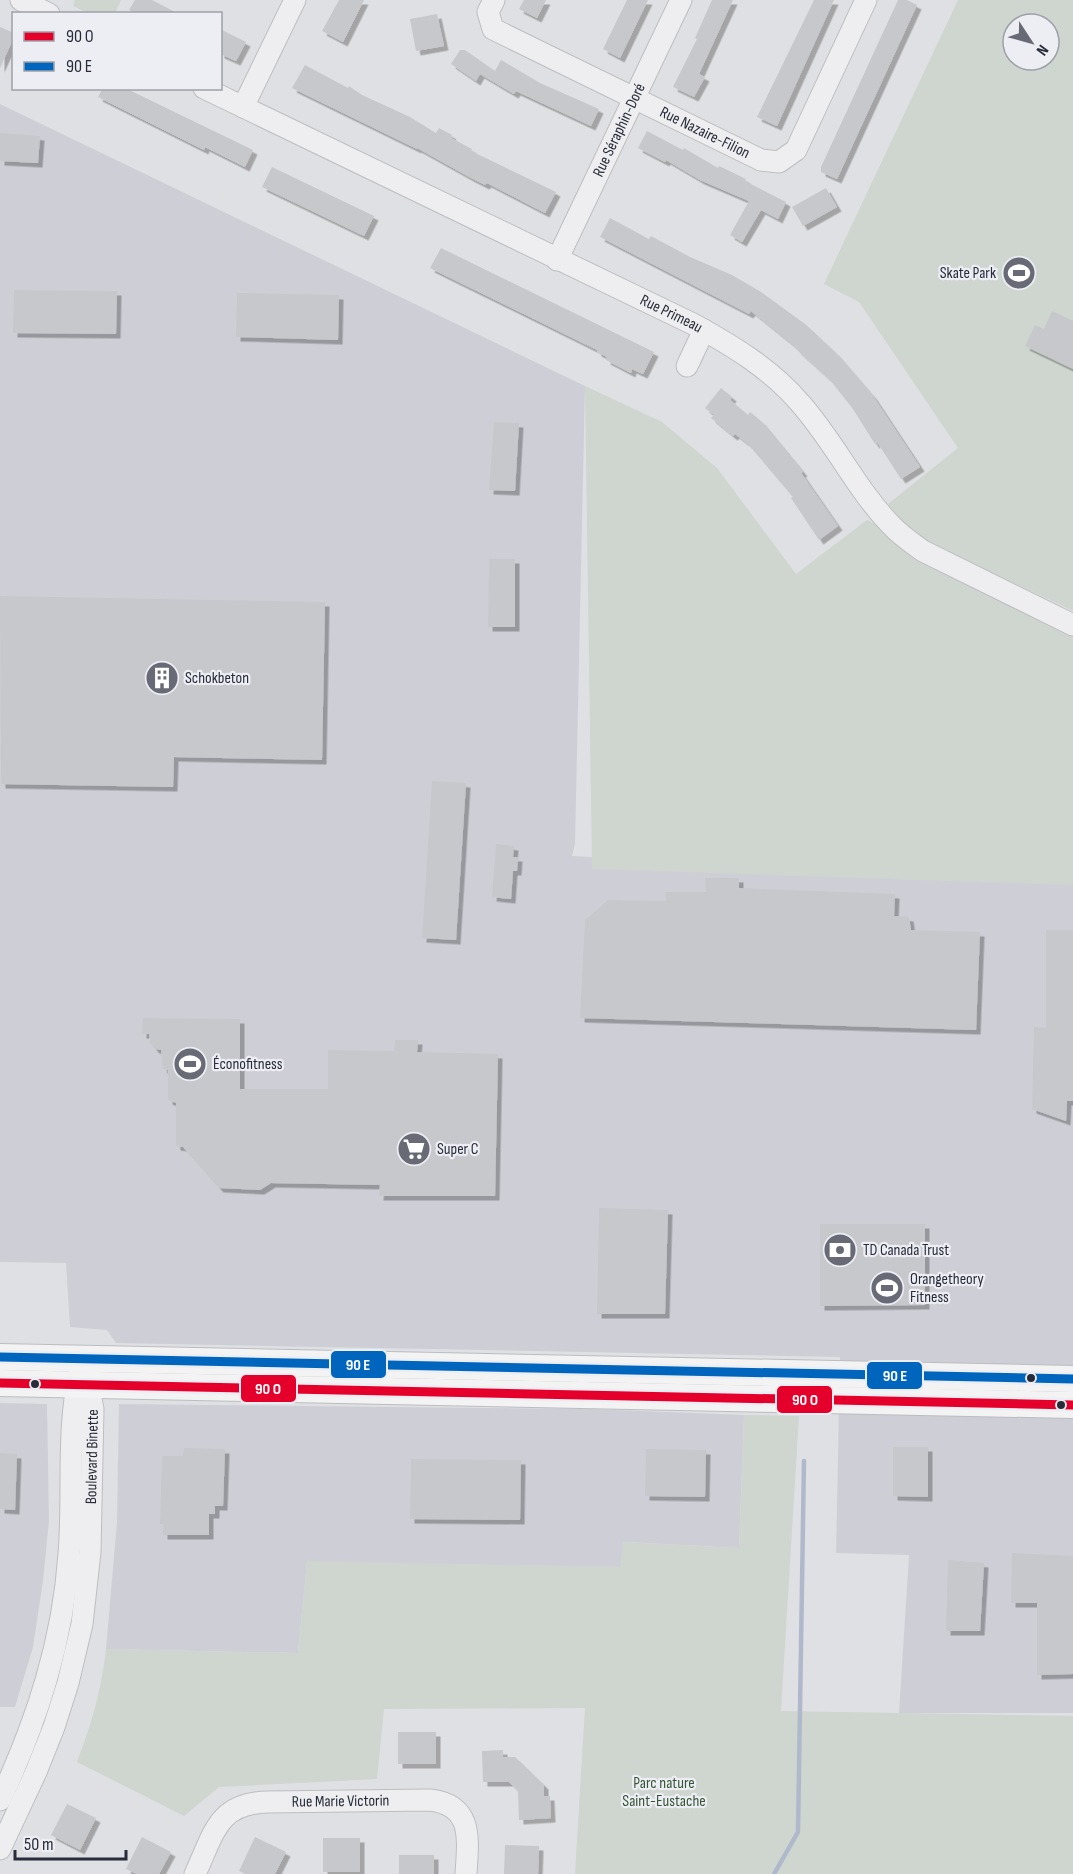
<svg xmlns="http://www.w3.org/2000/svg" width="1073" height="1874" viewBox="0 0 1073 1874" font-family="'Sofia Sans Condensed',sans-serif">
<defs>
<filter id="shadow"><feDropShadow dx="4.5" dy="4.5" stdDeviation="0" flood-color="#0004"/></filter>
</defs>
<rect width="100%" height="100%" fill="#dfe0e3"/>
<g fill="#cecfd6">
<path d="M0 104 585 386 575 844 572 856 1073 879V1713H899L909 1555 836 1553 840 1357 116 1343 107 1330 70 1327 66 1263 0 1262Z"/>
<path d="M0 1403 47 1404 49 1521 43 1581 33 1647 15 1707H0Z"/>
<path d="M119 1404 589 1409 744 1415 739 1548 624 1542 621 1567 307 1562 298 1653 106 1649 117 1522Z"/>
</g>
<g fill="#ced6cf" fill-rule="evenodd">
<path d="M75 0H121L115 14 88 13 73 6Z"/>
<path d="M958 0H1073V611L914 535 888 504 958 448 859 302 824 284ZM1013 24H1049V60H1013Z"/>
<path d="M585 386 662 422 717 468 796 574 867 520 1073 619V885L592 869Z"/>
<path d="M744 1415 799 1416 781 1711 1073 1716V1874H575L585 1708 384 1709 377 1779 219 1787 184 1816 77 1762C92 1722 101 1692 106 1649L298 1653 307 1561 620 1567 623 1542 739 1548Z"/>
</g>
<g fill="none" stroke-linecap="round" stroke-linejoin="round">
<path stroke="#b0b9cb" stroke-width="4.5" d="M774 1874 798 1832 804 1461"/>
</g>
<g fill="#c7c8cb" filter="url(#shadow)">
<path d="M135 0H152L179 14H136L129 10Z"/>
<path d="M339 0H364L343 42 322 31Z"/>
<path d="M524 0H546L537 18 519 9Z"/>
<path d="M627 0H648L620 58 603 49Z"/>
<path d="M712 0H733L699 74 705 77 694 97 673 87 697 39 695 38Z"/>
<path d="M814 0H834L777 126 757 117Z"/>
<path d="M898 0H907L917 5 837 179 821 172V167Z"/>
<path d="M437 14 444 46 416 51 410 19Z"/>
<path d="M0 27 14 33V37L0 68Z"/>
<path d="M220 29 246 42 236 61 220 54Z"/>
<path d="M460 50H465L495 71 501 60 540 83 599 109 591 126 516 91 514 94 480 74 476 81 451 64Z"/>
<path d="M305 65 348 88 349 86 362 95 410 117 436 133 439 128 452 135 451 138 472 149 471 151 556 192 545 213 487 183 485 185 471 178 417 148V149L292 88Z"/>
<path d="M103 88H125L253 150 245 167 205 147 204 150 98 97Z"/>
<path d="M647 131 683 150 684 148 718 168 719 166 746 179 745 181 786 202 778 219 761 210 742 242 730 235 749 201 700 180 666 160 665 162 638 148Z"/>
<path d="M0 133 40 136 38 163 0 161Z"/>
<path d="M272 167 374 216 364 236 262 187Z"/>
<path d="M826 188 837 207 803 226 792 207Z"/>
<path d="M610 218 649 239 651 236 690 257 732 275 761 292 805 324 835 352 873 396 920 467 901 479 877 442 875 444 853 409 830 380 796 349 797 348 751 311 749 314 600 237Z"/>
<path d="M441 248 654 352 643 374 632 369 631 373 606 360 607 357 597 352V350L430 268Z"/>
<path d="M14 290 117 291 116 334 13 333Z"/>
<path d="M237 293 339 295 338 340 236 337Z"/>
<path d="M1052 311 1073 321V369L1025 346 1035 325 1044 329Z"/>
<path d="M721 388 732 397 730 400 748 415 750 412 761 421 803 472 801 473 838 526 819 540 791 498 793 497 748 444 735 434 733 436 711 418 714 415 705 408Z"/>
<path d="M494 422 519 423 515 491 489 490Z"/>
<path d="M489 559H515V627H488Z"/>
<path d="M0 596 325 602 322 760 174 757 173 787 1 784Z"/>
<path d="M432 781 466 783 456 940 422 938Z"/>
<path d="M496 844 514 846 513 857H518L517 871H513L511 899 492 897Z"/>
<path d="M705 878H739V888L895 894 894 916 909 917 911 930 980 932 976 1030 580 1018 585 920 608 900 666 901 665 892H706Z"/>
<path d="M1046 930H1073V1101H1067L1066 1121 1032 1109 1034 1027 1046 1028Z"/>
<path d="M143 1018 240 1019V1089H328V1050L394 1051 395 1040H418L417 1052 498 1054 495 1196H379L380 1185 271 1183 260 1190 219 1188 183 1147 176 1146V1103L168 1100V1070L163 1069 161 1050 155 1049 150 1043 149 1034H142Z"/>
<path d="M599 1208 668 1210 665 1314H597Z"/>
<path d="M820 1224H925V1305L820 1306Z"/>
<path d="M893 1447H928V1497L893 1496Z"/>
<path d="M184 1448 225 1449 223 1506H215V1514H209V1535H163V1524H160L162 1456H183Z"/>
<path d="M646 1449 706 1450 705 1497 645 1496Z"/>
<path d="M0 1453 17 1454 15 1510 0 1509Z"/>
<path d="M411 1459 521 1460 520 1520 410 1519Z"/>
<path d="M1012 1553 1073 1556V1674L1037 1675V1603H1011Z"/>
<path d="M948 1560 984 1563 980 1631H946Z"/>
<rect x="398" y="1732" width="38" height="32"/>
<path d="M503 1750V1757H515L544 1785V1796H550L551 1818 519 1820 518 1791 509 1782H483L482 1751Z"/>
<path d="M67 1804 96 1818 80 1850 51 1835Z"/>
<path d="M142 1837 171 1852 159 1874H137L126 1869Z"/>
<path d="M255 1837 286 1852 275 1874H246L239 1871Z"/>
<rect x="323" y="1838" width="37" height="34"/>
<path d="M505 1845 539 1846 538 1874H504Z"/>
<rect x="399" y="1855" width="35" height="19"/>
</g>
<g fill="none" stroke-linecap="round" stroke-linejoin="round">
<defs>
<g id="minor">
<path d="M21 0 49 14"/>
<path id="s1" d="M494 0 488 12 493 29 761 160 779 162 796 150 866 0"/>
<path id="s2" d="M204 88 693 324C733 346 771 369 800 403 834 441 856 489 891 525 900 535 912 543 923 551L1073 625"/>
<path d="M243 107 295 0"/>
<path id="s3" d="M557 260 681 0"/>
<path d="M687 366 704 330"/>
<path d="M0 1800C37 1721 63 1641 69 1554 74 1493 66 1431 80 1371"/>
<path id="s4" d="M0 1849 36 1772 54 1727 68 1683 82 1624 90 1552 93 1409 85 1371"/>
<path id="s5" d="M195 1874C214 1834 217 1803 268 1802L430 1800C474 1805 468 1840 466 1874"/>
</g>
<g id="major">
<path d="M0 1357 1073 1379"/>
<path d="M0 1383 1073 1405"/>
</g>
</defs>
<use href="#minor" stroke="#bdbec1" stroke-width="23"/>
<use href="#major" stroke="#bcbdc0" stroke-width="28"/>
<use href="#minor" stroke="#eeeef0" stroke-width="21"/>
<use href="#major" stroke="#f3f3f4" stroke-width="26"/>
<defs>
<path id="bus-1" d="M0 1383 1073 1405"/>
<path id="bus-2" d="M0 1357 1073 1379"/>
</defs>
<use href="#bus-1" stroke="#eceef3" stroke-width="14"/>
<use href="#bus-2" stroke="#eceef3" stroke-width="14"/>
<use href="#bus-1" stroke="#e4002b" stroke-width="9"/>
<use href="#bus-2" stroke="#0065bd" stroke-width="9"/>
</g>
<defs>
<symbol id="stadium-disc" viewBox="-11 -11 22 22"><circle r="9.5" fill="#686b75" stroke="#eceef3"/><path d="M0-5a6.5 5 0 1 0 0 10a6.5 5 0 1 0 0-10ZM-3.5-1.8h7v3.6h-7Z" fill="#fff"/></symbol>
<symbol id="building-disc" viewBox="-11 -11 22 22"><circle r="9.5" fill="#686b75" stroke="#eceef3"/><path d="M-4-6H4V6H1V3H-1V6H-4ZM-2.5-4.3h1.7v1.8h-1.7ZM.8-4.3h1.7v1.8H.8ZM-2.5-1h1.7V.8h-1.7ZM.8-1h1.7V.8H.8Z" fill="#fff"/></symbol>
<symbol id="supermarket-disc" viewBox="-11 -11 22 22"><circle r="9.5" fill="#686b75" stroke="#eceef3"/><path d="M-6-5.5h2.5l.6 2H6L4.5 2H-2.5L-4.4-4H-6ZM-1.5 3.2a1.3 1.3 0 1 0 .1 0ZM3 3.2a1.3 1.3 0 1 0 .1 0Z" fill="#fff"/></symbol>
<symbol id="bank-disc" viewBox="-11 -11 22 22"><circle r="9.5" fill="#686b75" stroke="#eceef3"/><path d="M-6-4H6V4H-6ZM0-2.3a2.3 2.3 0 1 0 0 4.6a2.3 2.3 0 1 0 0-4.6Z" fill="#fff"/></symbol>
</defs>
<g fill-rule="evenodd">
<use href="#stadium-disc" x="1000" y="254" width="38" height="38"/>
<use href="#building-disc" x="143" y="659" width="38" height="38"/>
<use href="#stadium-disc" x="171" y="1045" width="38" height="38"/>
<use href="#supermarket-disc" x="395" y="1130" width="38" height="38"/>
<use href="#bank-disc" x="821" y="1231" width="38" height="38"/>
<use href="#stadium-disc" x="868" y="1269" width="38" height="38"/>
</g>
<g fill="#282c3a" stroke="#eceef3" stroke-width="2">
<circle cx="1031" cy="1378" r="5"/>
<circle cx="35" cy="1384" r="5"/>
<circle cx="1061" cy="1405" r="5"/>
</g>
<g text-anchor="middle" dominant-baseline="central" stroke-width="4.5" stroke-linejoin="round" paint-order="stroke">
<g font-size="16" fill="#282c3a" stroke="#eceef3">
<text stroke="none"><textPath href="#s3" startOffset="144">Rue Séraphin-Doré</textPath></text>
<text stroke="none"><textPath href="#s1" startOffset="267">Rue Nazaire-Filion</textPath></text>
<text stroke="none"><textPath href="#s2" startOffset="519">Rue Primeau</textPath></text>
<text stroke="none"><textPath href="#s4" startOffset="408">Boulevard Binette</textPath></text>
<text stroke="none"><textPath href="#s5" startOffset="184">Rue Marie Victorin</textPath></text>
</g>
<g font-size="16" fill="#282c3a" stroke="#eceef3" text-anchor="start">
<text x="996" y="273" text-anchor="end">Skate Park</text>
<text x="185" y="678">Schokbeton</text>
<text x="213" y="1064">Éconofitness</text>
<text x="437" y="1149">Super C</text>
<text x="863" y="1250">TD Canada Trust</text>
<text x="910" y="1279">Orangetheory<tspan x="910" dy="18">Fitness</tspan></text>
</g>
<g font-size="16" fill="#385437" stroke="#eceef3">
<text x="664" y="1783">Parc nature<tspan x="664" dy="18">Saint-Eustache</tspan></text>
</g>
</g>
<g stroke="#eceef3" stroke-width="2">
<rect x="330" y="1350" width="57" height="29" rx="6" fill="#0065bd"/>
<rect x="866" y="1361" width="57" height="29" rx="6" fill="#0065bd"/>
<rect x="240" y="1374" width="57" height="29" rx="6" fill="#e4002b"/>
<rect x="776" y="1385" width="57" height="29" rx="6" fill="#e4002b"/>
</g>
<g font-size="16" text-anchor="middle" font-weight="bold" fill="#fff">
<text x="358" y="1370">90 E</text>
<text x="895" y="1381">90 E</text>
<text x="268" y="1394">90 O</text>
<text x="805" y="1405">90 O</text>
</g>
<rect x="12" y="12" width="210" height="78" fill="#eceef3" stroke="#9ea0a9" stroke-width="1.5"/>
<rect x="24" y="32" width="30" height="9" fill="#e4002b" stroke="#9ea0a9" stroke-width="1.5"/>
<text x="66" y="42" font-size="18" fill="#282c3a">90 O</text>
<rect x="24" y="62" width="30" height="9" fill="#0065bd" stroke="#9ea0a9" stroke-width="1.5"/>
<text x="66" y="72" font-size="18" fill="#282c3a">90 E</text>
<g transform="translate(1031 42) rotate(126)"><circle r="28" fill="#eceef3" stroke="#9ea0a9" stroke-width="1.5"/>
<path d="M0-4.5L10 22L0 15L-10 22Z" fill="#686b75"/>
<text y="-9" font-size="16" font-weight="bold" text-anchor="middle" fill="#282c3a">N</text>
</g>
<path d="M15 1850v9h111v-9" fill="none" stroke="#282c3a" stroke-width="3"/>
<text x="24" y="1850" font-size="18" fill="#282c3a" stroke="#eceef3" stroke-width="4.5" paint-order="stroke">50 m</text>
</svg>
